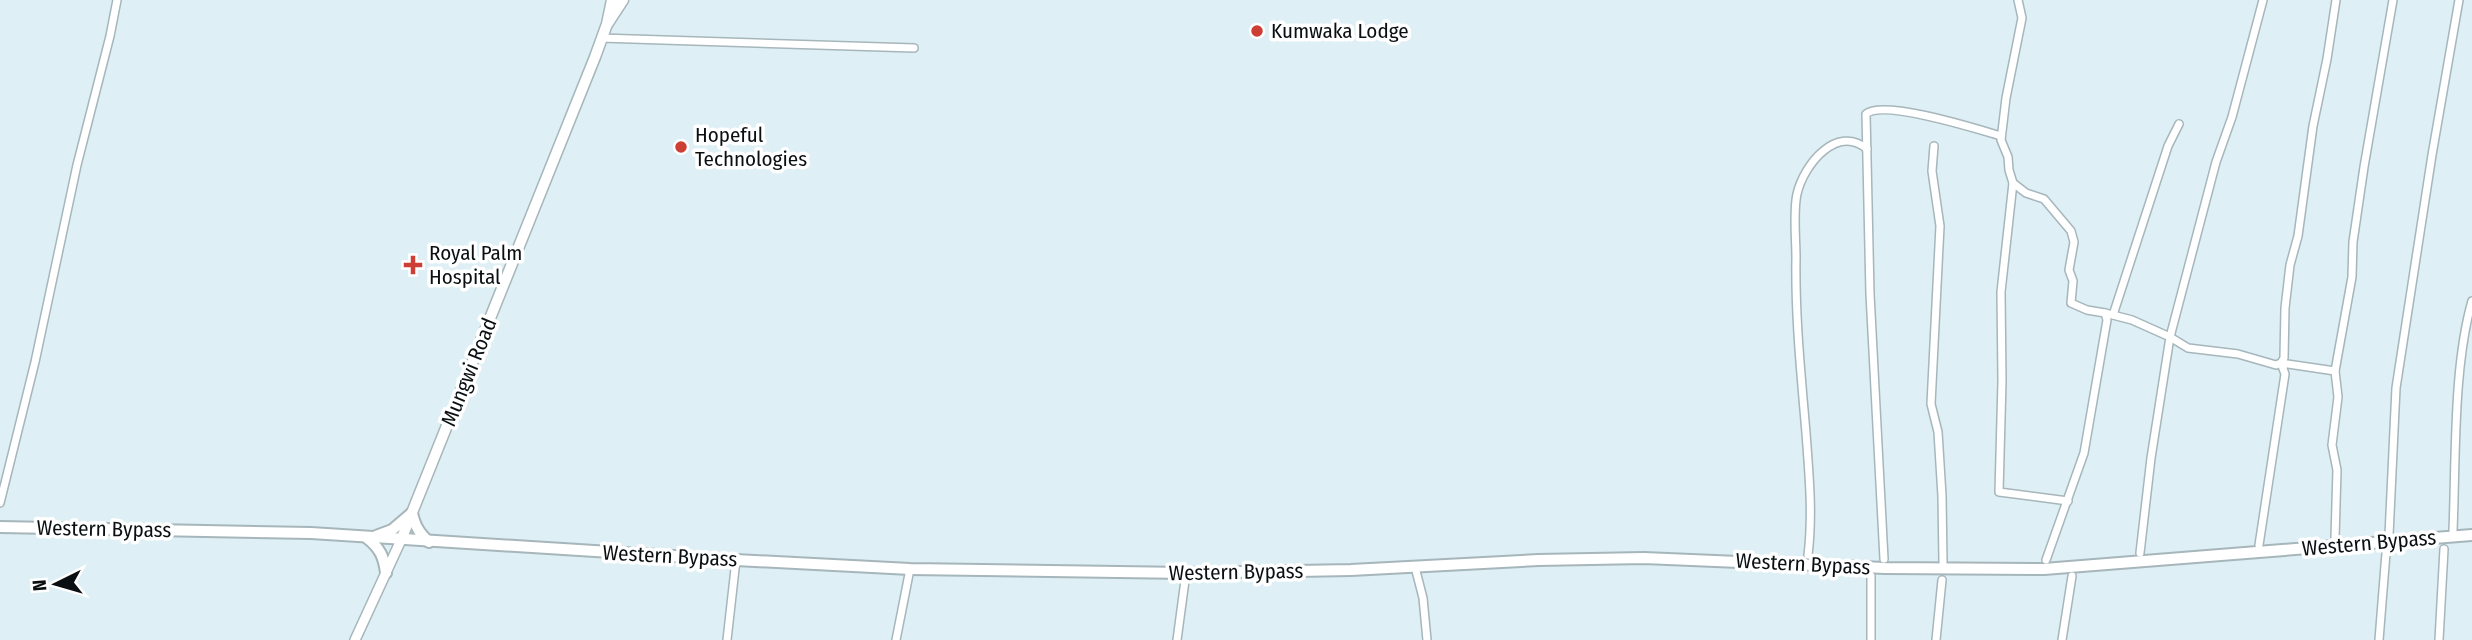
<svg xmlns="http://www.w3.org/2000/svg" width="2472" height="640" viewBox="0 0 2472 640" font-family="'Fira Sans Condensed',sans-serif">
<rect width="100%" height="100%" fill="#deeff5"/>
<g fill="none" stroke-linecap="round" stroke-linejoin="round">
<defs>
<g id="minor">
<path d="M2018 0 2022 18 2006 98 2001 140 2008 157 2009 170 2013 183 2026 193 2044 199 2071 231 2074 242 2069 270 2073 281 2071 303 2087 310 2105 313 2107 320 2084 453 2046 560"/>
<path d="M601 38 914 48"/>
<path d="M1934 146 1932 171 1940 226 1931 404 1938 432 1942 496 1943 562"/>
<path d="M2013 183 2001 292 2002 381 1999 492 2068 501"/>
<path d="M2105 313 2132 320 2170 337 2188 348 2238 354 2276 365 2281 363 2284 358 2285 308 2290 265 2298 236 2313 126 2327 59 2336 0"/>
<path d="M2113 315 2168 146 2179 124"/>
<path d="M0 503 35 362 77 165 110 36 117 0"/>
<path d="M2453 530C2456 460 2453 367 2472 301"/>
<path d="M2389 535 2396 388 2432 155 2459 0"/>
<path d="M2335 538 2337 470 2332 445 2338 397 2335 371 2352 277 2353 242 2364 167 2393 0"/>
<path d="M2259 545 2285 374 2281 363 2335 371"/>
<path d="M2140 553 2151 458 2170 337 2216 162 2232 117 2263 0"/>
<path d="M1808 555C1813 514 1809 474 1806 433 1801 374 1795 316 1796 258 1796 239 1793 211 1797 194 1804 164 1837 124 1867 149"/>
<path d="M1884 559 1870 294 1866 114C1883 99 1977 129 2001 136"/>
<path d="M1415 567 1423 598 1427 640"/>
<path d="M1871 576V640"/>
<path d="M727 640 736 560"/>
<path d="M896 640 910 569"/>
<path d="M1177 640 1186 573"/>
<path d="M1936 640 1942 580"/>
<path d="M2062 640 2072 576"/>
<path d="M2379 640 2386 553"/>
<path d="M2439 640 2444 549"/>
</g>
<path id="tertiary" d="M355 640 401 540"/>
<g id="secondary">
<path d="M608 23 623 0"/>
<path d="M401 540 595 57 607 24 612 0"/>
</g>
<g id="primary">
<path d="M412 513C415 526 419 533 429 542"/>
<path d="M0 527 311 533 736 560 910 569 1186 573 1351 570 1538 560 1644 558 1885 568 2044 569 2472 535"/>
<path d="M376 536 392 530 412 513"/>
<path d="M367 538C380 548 384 557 386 573"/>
</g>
</defs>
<use href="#minor" stroke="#a6b6bb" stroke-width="10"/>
<use href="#tertiary" stroke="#a6b6bb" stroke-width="12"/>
<use href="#secondary" stroke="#a6b6bb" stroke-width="13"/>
<use href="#primary" stroke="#a6b6bb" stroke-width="14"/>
<use href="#minor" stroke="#fff" stroke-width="7"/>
<use href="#tertiary" stroke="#fff" stroke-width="9"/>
<use href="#secondary" stroke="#fff" stroke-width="10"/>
<use href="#primary" stroke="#fff" stroke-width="10"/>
</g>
<g fill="#cd3f35" stroke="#fff" stroke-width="2.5">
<circle cx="1257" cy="31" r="7"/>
<circle cx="681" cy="147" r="7"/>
<path d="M409.5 254.5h7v7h7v7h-7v7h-7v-7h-7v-7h7z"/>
</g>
<g text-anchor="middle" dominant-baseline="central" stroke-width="7" stroke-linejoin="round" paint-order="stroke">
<g font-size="21" fill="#0a1012" stroke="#fff" text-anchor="start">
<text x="1271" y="31">Kumwaka Lodge</text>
<text x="695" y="135">Hopeful<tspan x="695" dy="24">Technologies</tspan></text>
<text x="429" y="253">Royal Palm<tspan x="429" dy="24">Hospital</tspan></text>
</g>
<g font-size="21" fill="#0a1012" stroke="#fff">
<text transform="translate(469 372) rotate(-68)">Mungwi Road</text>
<text transform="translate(104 529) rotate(1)">Western Bypass</text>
<text transform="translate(2369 543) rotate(-5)">Western Bypass</text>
<text transform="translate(670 556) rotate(3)">Western Bypass</text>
<text transform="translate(1803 564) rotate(3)">Western Bypass</text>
<text transform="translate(1236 572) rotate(-1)">Western Bypass</text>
</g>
</g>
<g transform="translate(56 584) rotate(265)" stroke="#ffffff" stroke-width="5" paint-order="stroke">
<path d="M0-5L12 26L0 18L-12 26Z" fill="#0a1012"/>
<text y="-10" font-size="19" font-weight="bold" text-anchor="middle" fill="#0a1012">N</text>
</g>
</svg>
